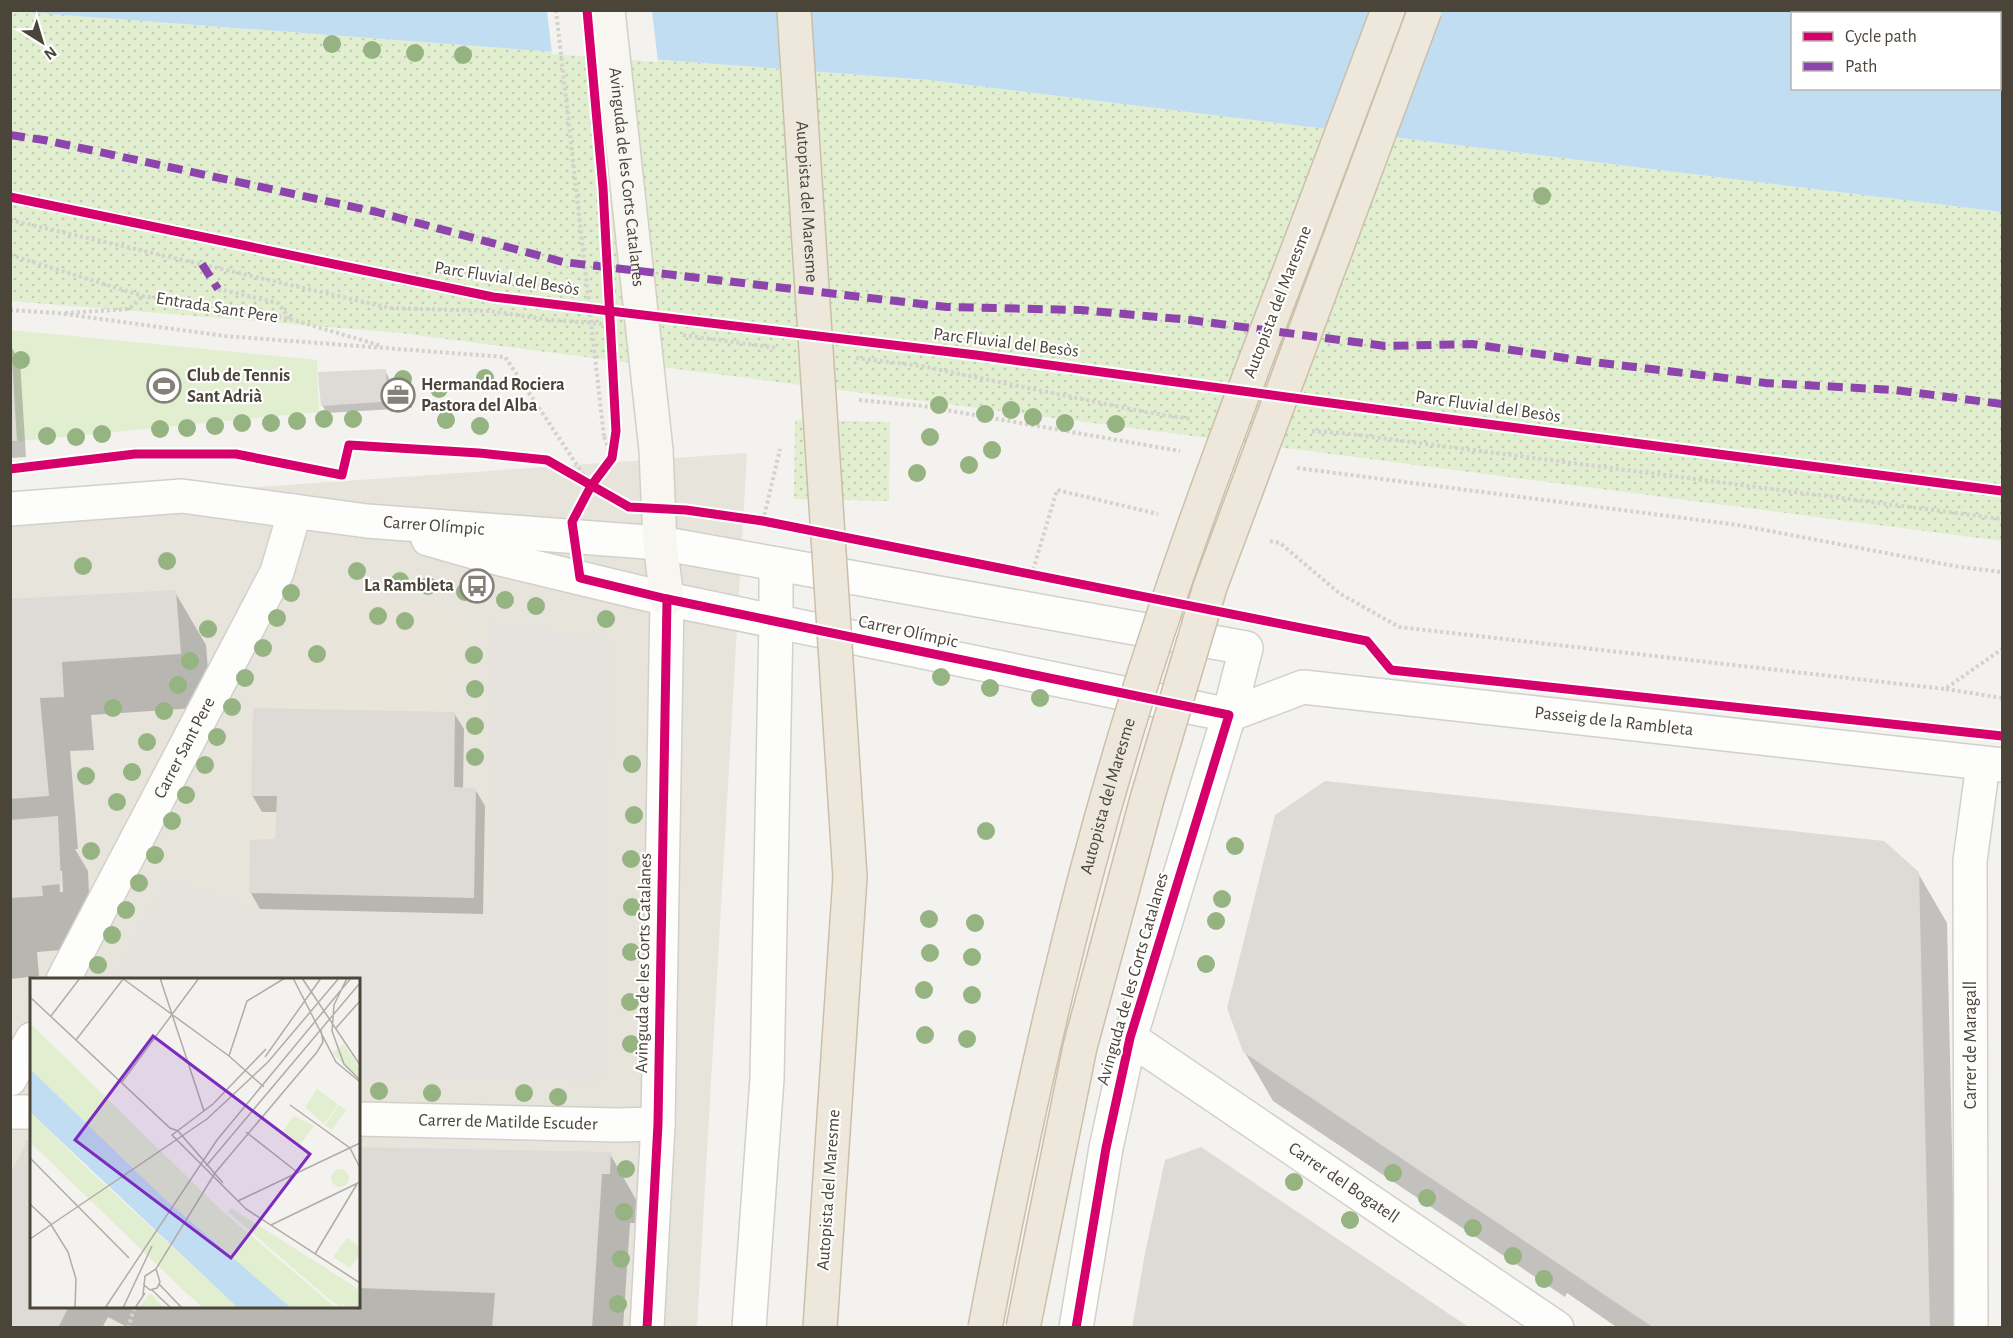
<svg xmlns="http://www.w3.org/2000/svg" width="2013" height="1338" viewBox="0 0 2013 1338" font-family="'Alegreya Sans',sans-serif">
<defs>
<pattern id="park-dots" width="8" height="8" patternUnits="userSpaceOnUse" patternTransform="scale(1.5)"><rect width="8" height="8" fill="#e1eecf"/><path d="M2 2h.1M6 6h.1" fill="none" stroke="#c3cdb2" stroke-width="1.8" stroke-linecap="round"/></pattern>
</defs>
<rect width="100%" height="100%" fill="#f4f2ee"/>
<path fill="#e7e4dc" fill-rule="evenodd" d="M747 453 697 1327 11 1328V504ZM32 980H358V1306H32Z"/>
<path fill="#eae5da" d="M318 582 460 611 455 787H477L474 898 248 895 252 708Z"/>
<g fill="url(#park-dots)">
<path d="M10 11 929 80 2002 212V541L401 333 11 301Z"/>
<path d="M795 420 890 422 889 501 794 499Z"/>
</g>
<path fill="#e1eecf" d="M11 330 317 360 319 412 11 442Z"/>
<path fill="#e6e3df" d="M490 622 612 639 603 1082 359 1078 358 980 111 979 167 878 250 906H494Z"/>
<path fill="#c0ddf1" fill-rule="evenodd" d="M10 11H2002V212L929 80ZM1792 14H2000V88H1792Z"/>
<path fill="#f4f2ee" d="M547 11H652L658 62 552 54Z"/>
<g fill="#0003" fill-rule="evenodd">
<path d="M10 345 20 361 26 457 10 458Z"/>
<path d="M385 370 389 378 390 390 408 389 412 397V408L327 413 322 405Z"/>
<path d="M175 592 206 645 211 707 91 715 94 750 70 751 78 849H75L88 871 91 938 73 949 37 952 39 976 10 979V601ZM59 871H62L63 892H60Z"/>
<path d="M454 713 464 729 463 789H475L485 806 483 914 260 909 251 893 277 841 278 812H262L252 795Z"/>
<path d="M1918 873 1947 923 1956 1328H1618L1567 1293 1565 1297 1273 1101 1244 1051Z"/>
<path d="M358 1148 610 1154 638 1203 637 1223H630L623 1328H129L108 1317 102 1328H10L32 1306H358Z"/>
</g>
<g fill="#dedbd6">
<path d="M10 360H12L17 441H10Z"/>
<path d="M386 369 387 389 408 387 409 400 321 406 318 372Z"/>
<path d="M176 590 181 654 62 662 64 697 40 698 49 796 10 799V599Z"/>
<path d="M253 708 455 712 454 787 476 788 474 898 249 893 250 840 275 839 277 796H251Z"/>
<path d="M1325 781 1884 841 1919 872 1930 1328H1654L1243 1052 1227 1008 1275 815Z"/>
<path d="M58 816 61 884 42 886 43 896 10 898V820Z"/>
<path d="M25 1140H32V1306H69L58 1328H10V1174L25 1146Z"/>
<path d="M358 1147 611 1152 610 1174H602L592 1328H492L495 1293 358 1288Z"/>
<path d="M1201 1147 1470 1328H1132L1145 1253 1165 1160Z"/>
</g>
<g fill="none" stroke-linecap="round" stroke-linejoin="round">
<defs>
<g id="street">
<path id="s1" d="M10 509 182 496 367 521 660 543 1246 648 1229 715 1130 1038 1106 1148 1076 1328"/>
<path d="M428 539 484 555 667 599 1229 715"/>
<path id="s2" d="M1229 715 1303 687 2002 765"/>
<path id="s3" d="M63 980 277 572 295 511"/>
<path id="s4" d="M1130 1038 1557 1328"/>
<path d="M10 1079 32 1039"/>
<path d="M10 1112H32"/>
<path id="s5" d="M358 1119 617 1125 658 1124"/>
<path d="M647 1328 658 1124 667 599"/>
<path d="M749 1328 767 1079 776 621V564"/>
<path d="M1971 1328 1970 861 1983 764"/>
</g>
<path id="secondary" d="M656 450 660 543 667 599"/>
<path id="highway" d="M1305 231 1388 10"/>
</defs>
<use href="#street" stroke="#d2d0cb" stroke-width="36"/>
<use href="#secondary" stroke="#d3cfc5" stroke-width="36"/>
<use href="#highway" stroke="#ccbfa9" stroke-width="36"/>
<g stroke="#d3d2cc" stroke-width="4" stroke-dasharray="3 3" stroke-linecap="butt">
<path d="M10 220 390 308 490 311 543 319 602 324"/>
<path d="M10 255 143 296 290 319 382 346"/>
<path d="M218 289 278 303 290 319"/>
<path d="M10 310 57 313 225 336 505 357 591 486 585 497"/>
<path d="M65 313 129 309 142 297"/>
<path d="M683 335 777 348"/>
<path d="M856 358 921 366 1145 412 1191 419"/>
<path d="M859 400 923 406 1180 451"/>
<path d="M1312 431 1342 433 2002 519"/>
<path d="M604 437 612 458"/>
<path d="M1297 468 1738 525 1960 567 2002 572"/>
<path d="M763 521 780 449"/>
<path d="M1270 541 1280 543 1339 593 1399 627 1945 689 2002 649"/>
<path d="M1033 570 1057 490 1158 514"/>
<path d="M1946 689 2002 698"/>
<path d="M128 1328 135 1306"/>
</g>
<use href="#street" stroke="#fdfdfc" stroke-width="33"/>
<use href="#secondary" stroke="#f7f6f1" stroke-width="33"/>
<use href="#highway" stroke="#ede8db" stroke-width="33"/>
<defs>
<g id="secondary-bridge">
<path id="s6" d="M608 10 656 450"/>
</g>
<g id="highway-bridge">
<path id="s7" d="M794 10 850 877 820 1328"/>
<path id="s8" d="M985 1328C1029 1096 1081 866 1155 641 1200 503 1253 367 1305 231"/>
<path d="M1023 1328 1080 1047 1147 799 1210 587 1425 10"/>
</g>
</defs>
<use href="#secondary-bridge" stroke="#d3cfc5" stroke-width="36" stroke-linecap="butt"/>
<use href="#highway-bridge" stroke="#ccbfa9" stroke-width="36" stroke-linecap="butt"/>
<path stroke="#d3d2cc" stroke-width="4" stroke-dasharray="3 3" stroke-linecap="butt" d="M556 10 604 437"/>
<use href="#secondary-bridge" stroke="#f7f6f1" stroke-width="33"/>
<use href="#highway-bridge" stroke="#ede8db" stroke-width="33"/>
<g stroke="#8e44ad" stroke-width="8" stroke-dasharray="15 8" stroke-linecap="butt">
<path d="M10 135 44 140 377 212 563 262 947 307 1081 310 1190 320 1385 346 1472 344 1585 361 1766 383 1895 390 2002 404"/>
<path d="M202 264 218 289"/>
</g>
<defs>
<g id="cycleway">
<path d="M587 10 603 188 616 431 612 458 591 486 572 522 580 578 667 599 1229 715 1130 1038 1106 1148 1076 1328"/>
<path d="M10 197 493 297 976 355 1456 420 2002 491"/>
<path d="M10 469 135 454H236L342 475 349 445 479 453 547 460 629 507 686 510 763 521 1367 641 1391 670 2002 736"/>
<path d="M647 1328 658 1124 667 599"/>
</g>
</defs>
<use href="#cycleway" stroke="#fff" stroke-width="13"/>
<use href="#cycleway" stroke="#d6006c" stroke-width="9"/>
</g>
<g fill="#96b382">
<circle cx="332" cy="44" r="9"/>
<circle cx="372" cy="50" r="9"/>
<circle cx="415" cy="53" r="9"/>
<circle cx="463" cy="55" r="9"/>
<circle cx="1542" cy="196" r="9"/>
<circle cx="21" cy="360" r="9"/>
<circle cx="485" cy="378" r="9"/>
<circle cx="403" cy="379" r="9"/>
<circle cx="439" cy="389" r="9"/>
<circle cx="939" cy="405" r="9"/>
<circle cx="1011" cy="410" r="9"/>
<circle cx="985" cy="414" r="9"/>
<circle cx="1033" cy="417" r="9"/>
<circle cx="324" cy="419" r="9"/>
<circle cx="353" cy="419" r="9"/>
<circle cx="446" cy="420" r="9"/>
<circle cx="297" cy="421" r="9"/>
<circle cx="242" cy="423" r="9"/>
<circle cx="271" cy="423" r="9"/>
<circle cx="1065" cy="423" r="9"/>
<circle cx="1116" cy="424" r="9"/>
<circle cx="215" cy="426" r="9"/>
<circle cx="480" cy="426" r="9"/>
<circle cx="187" cy="428" r="9"/>
<circle cx="160" cy="429" r="9"/>
<circle cx="102" cy="434" r="9"/>
<circle cx="47" cy="436" r="9"/>
<circle cx="76" cy="437" r="9"/>
<circle cx="930" cy="437" r="9"/>
<circle cx="992" cy="450" r="9"/>
<circle cx="969" cy="465" r="9"/>
<circle cx="917" cy="473" r="9"/>
<circle cx="167" cy="561" r="9"/>
<circle cx="83" cy="566" r="9"/>
<circle cx="357" cy="571" r="9"/>
<circle cx="400" cy="581" r="9"/>
<circle cx="428" cy="586" r="9"/>
<circle cx="465" cy="592" r="9"/>
<circle cx="291" cy="593" r="9"/>
<circle cx="505" cy="600" r="9"/>
<circle cx="536" cy="606" r="9"/>
<circle cx="378" cy="616" r="9"/>
<circle cx="277" cy="618" r="9"/>
<circle cx="606" cy="619" r="9"/>
<circle cx="405" cy="621" r="9"/>
<circle cx="208" cy="629" r="9"/>
<circle cx="263" cy="648" r="9"/>
<circle cx="317" cy="654" r="9"/>
<circle cx="474" cy="655" r="9"/>
<circle cx="190" cy="661" r="9"/>
<circle cx="941" cy="677" r="9"/>
<circle cx="245" cy="678" r="9"/>
<circle cx="178" cy="685" r="9"/>
<circle cx="990" cy="688" r="9"/>
<circle cx="475" cy="689" r="9"/>
<circle cx="1040" cy="698" r="9"/>
<circle cx="232" cy="707" r="9"/>
<circle cx="113" cy="708" r="9"/>
<circle cx="164" cy="711" r="9"/>
<circle cx="475" cy="726" r="9"/>
<circle cx="217" cy="737" r="9"/>
<circle cx="147" cy="742" r="9"/>
<circle cx="475" cy="757" r="9"/>
<circle cx="632" cy="764" r="9"/>
<circle cx="205" cy="765" r="9"/>
<circle cx="132" cy="772" r="9"/>
<circle cx="86" cy="776" r="9"/>
<circle cx="186" cy="795" r="9"/>
<circle cx="117" cy="802" r="9"/>
<circle cx="634" cy="815" r="9"/>
<circle cx="172" cy="821" r="9"/>
<circle cx="986" cy="831" r="9"/>
<circle cx="1235" cy="846" r="9"/>
<circle cx="91" cy="851" r="9"/>
<circle cx="155" cy="855" r="9"/>
<circle cx="631" cy="859" r="9"/>
<circle cx="139" cy="883" r="9"/>
<circle cx="1222" cy="899" r="9"/>
<circle cx="632" cy="907" r="9"/>
<circle cx="126" cy="910" r="9"/>
<circle cx="929" cy="919" r="9"/>
<circle cx="1216" cy="921" r="9"/>
<circle cx="975" cy="923" r="9"/>
<circle cx="112" cy="935" r="9"/>
<circle cx="631" cy="952" r="9"/>
<circle cx="930" cy="953" r="9"/>
<circle cx="972" cy="957" r="9"/>
<circle cx="1206" cy="964" r="9"/>
<circle cx="98" cy="965" r="9"/>
<circle cx="924" cy="990" r="9"/>
<circle cx="972" cy="995" r="9"/>
<circle cx="630" cy="1002" r="9"/>
<circle cx="925" cy="1035" r="9"/>
<circle cx="967" cy="1039" r="9"/>
<circle cx="631" cy="1044" r="9"/>
<circle cx="379" cy="1091" r="9"/>
<circle cx="432" cy="1093" r="9"/>
<circle cx="524" cy="1093" r="9"/>
<circle cx="558" cy="1097" r="9"/>
<circle cx="626" cy="1169" r="9"/>
<circle cx="1393" cy="1173" r="9"/>
<circle cx="1294" cy="1182" r="9"/>
<circle cx="1427" cy="1198" r="9"/>
<circle cx="624" cy="1212" r="9"/>
<circle cx="1350" cy="1220" r="9"/>
<circle cx="1473" cy="1228" r="9"/>
<circle cx="1513" cy="1256" r="9"/>
<circle cx="621" cy="1259" r="9"/>
<circle cx="1544" cy="1279" r="9"/>
<circle cx="618" cy="1304" r="9"/>
</g>
<defs>
<symbol id="stadium-ring" viewBox="-11 -11 22 22"><circle r="9.5" fill="#fff" stroke="#868178" stroke-width="1.5"/><path d="M0-5a6.5 5 0 1 0 0 10a6.5 5 0 1 0 0-10ZM-3.5-1.8h7v3.6h-7Z" fill="#868178"/></symbol>
<symbol id="office-ring" viewBox="-11 -11 22 22"><circle r="9.5" fill="#fff" stroke="#868178" stroke-width="1.5"/><path d="M-6-3h4V-5.5h4V-3h4V5H-6ZM-1-4.5V-3h2v-1.5ZM-6 0V1H6V0Z" fill="#868178"/></symbol>
<symbol id="bus-ring" viewBox="-11 -11 22 22"><circle r="9.5" fill="#fff" stroke="#868178" stroke-width="1.5"/><path d="M-5-6H5V4H4V6H2V4H-2V6H-4V4H-5ZM-3.5-4V0h7V-4ZM-3.5 1.2v1.5H-2V1.2ZM2 1.2v1.5H3.5V1.2Z" fill="#868178"/></symbol>
</defs>
<g fill-rule="evenodd">
<use href="#stadium-ring" x="145" y="367" width="38" height="38"/>
<use href="#office-ring" x="379" y="376" width="38" height="38"/>
<use href="#bus-ring" x="458" y="567" width="38" height="38"/>
</g>
<g text-anchor="middle" dominant-baseline="central" stroke-width="4.5" stroke-linejoin="round" paint-order="stroke">
<g font-size="18" fill="#4b4439" stroke="#fff">
<text stroke="none"><textPath href="#s6" startOffset="168">Avinguda de les Corts Catalanes</textPath></text>
<text stroke="none"><textPath href="#s7" startOffset="192">Autopista del Maresme</textPath></text>
<text transform="translate(507 279) rotate(9)">Parc Fluvial del Besòs</text>
<text transform="translate(1278 302) rotate(-69)">Autopista del Maresme</text>
<text transform="translate(217 308) rotate(9)">Entrada Sant Pere</text>
<text transform="translate(1006 343) rotate(7)">Parc Fluvial del Besòs</text>
<text transform="translate(1488 407) rotate(8)">Parc Fluvial del Besòs</text>
<text stroke="none"><textPath href="#s1" startOffset="426">Carrer Olímpic</textPath></text>
<text transform="translate(908 632) rotate(12)">Carrer Olímpic</text>
<text stroke="none"><textPath href="#s2" startOffset="392">Passeig de la Rambleta</textPath></text>
<text stroke="none"><textPath href="#s3" startOffset="262">Carrer Sant Pere</textPath></text>
<text stroke="none"><textPath href="#s8" startOffset="546">Autopista del Maresme</textPath></text>
<text transform="translate(644 963) rotate(-89)">Avinguda de les Corts Catalanes</text>
<text transform="translate(1133 979) rotate(-74)">Avinguda de les Corts Catalanes</text>
<text transform="translate(1971 1045) rotate(-90)">Carrer de Maragall</text>
<text stroke="none"><textPath href="#s5" startOffset="150">Carrer de Matilde Escuder</textPath></text>
<text stroke="none"><textPath href="#s4" startOffset="258">Carrer del Bogatell</textPath></text>
<text transform="translate(829 1190) rotate(-86)">Autopista del Maresme</text>
</g>
<g font-size="18" font-weight="bold" fill="#4b4439" stroke="#fff" text-anchor="start">
<text x="187" y="376">Club de Tennis<tspan x="187" dy="21">Sant Adrià</tspan></text>
<text x="421" y="385">Hermandad Rociera<tspan x="421" dy="21">Pastora del Alba</tspan></text>
<text x="454" y="586" text-anchor="end">La Rambleta</text>
</g>
</g>
<g transform="translate(30 978)">
<rect width="330" height="330" fill="#f4f2ee"/>
<path d="M313 66 330 90V103L303 75ZM309 127 316 132 302 152 295 147ZM264 138 284 148 270 166 253 153Z" fill="#e1eecf"/>
<path d="M0 45 190 231 306 330H261L134 220 0 91ZM287 111 308 126 294 146 275 129ZM0 134 59 192 208 330H173L151 310 0 164ZM317 260 330 269V276L320 290 303 279ZM120 315 134 330H108Z" fill="#e1eecf"/>
<path d="M301 200a9 9 0 1 1 18 0a9 9 0 1 1-18 0ZM201 230 324 308 322 313 325 309 330 313V330H312L315 323 310 329 299 321 198 234Z" fill="#e1eecf"/>
<path d="M0 91 134 220 261 330H208L0 134Z" fill="#c0ddf1"/>
<path fill="none" stroke="#b0aca6" stroke-width="1.5" d="M92 0 199 78 234 109M130 0 174 133M263 0 306 84 330 104M272 0 330 87M317 0 304 27 302 53 314 86 330 102M0 19 140 150 148 153 193 205M21 38 50 0M306 50 330 23M46 62 94 0M236 71 183 126 142 157 216 231 330 305M199 78 217 23 255 0M235 79 291 0M92 104 169 0M260 127 320 170 330 190M216 154 267 194M0 180 99 280M176 188 330 5M208 223 330 165M0 226 20 245 38 274 46 301 45 330M241 247 330 204M0 261 177 141 238 84 309 0M285 276 327 206M113 306 120 312 127 310 130 304 126 291M129 306 152 330M122 312 141 330M113 317 115 298 126 291 185 195 287 74 293 64 291 52M75 330 187 162 321 0M93 330 122 268M105 330 115 315"/>
<path fill="#7b2cbf" fill-opacity="0.15" stroke="#7b2cbf" stroke-width="3" d="M123 58 280 176 201 280 45 162Z"/>
<rect width="330" height="330" fill="none" stroke="#4b4439" stroke-width="3"/>
</g>
<rect width="2013" height="1338" fill="none" stroke="#4b4439" stroke-width="24"/>
<rect x="1791" y="12" width="210" height="78" fill="#ffffff" stroke="#b7b4b0" stroke-width="1.5"/>
<rect x="1803" y="32" width="30" height="9" fill="#d6006c" stroke="#b7b4b0" stroke-width="1.5"/>
<text x="1845" y="42" font-size="18" fill="#4b4439">Cycle path</text>
<rect x="1803" y="62" width="30" height="9" fill="#8e44ad" stroke="#b7b4b0" stroke-width="1.5"/>
<text x="1845" y="72" font-size="18" fill="#4b4439">Path</text>
<g transform="translate(42 42) rotate(143)" stroke="#ffffff" stroke-width="4.5" paint-order="stroke">
<path d="M0-4.5L10 22L0 15L-10 22Z" fill="#4b4439"/>
<text y="-9" font-size="16" font-weight="bold" text-anchor="middle" fill="#4b4439">N</text>
</g>
</svg>
